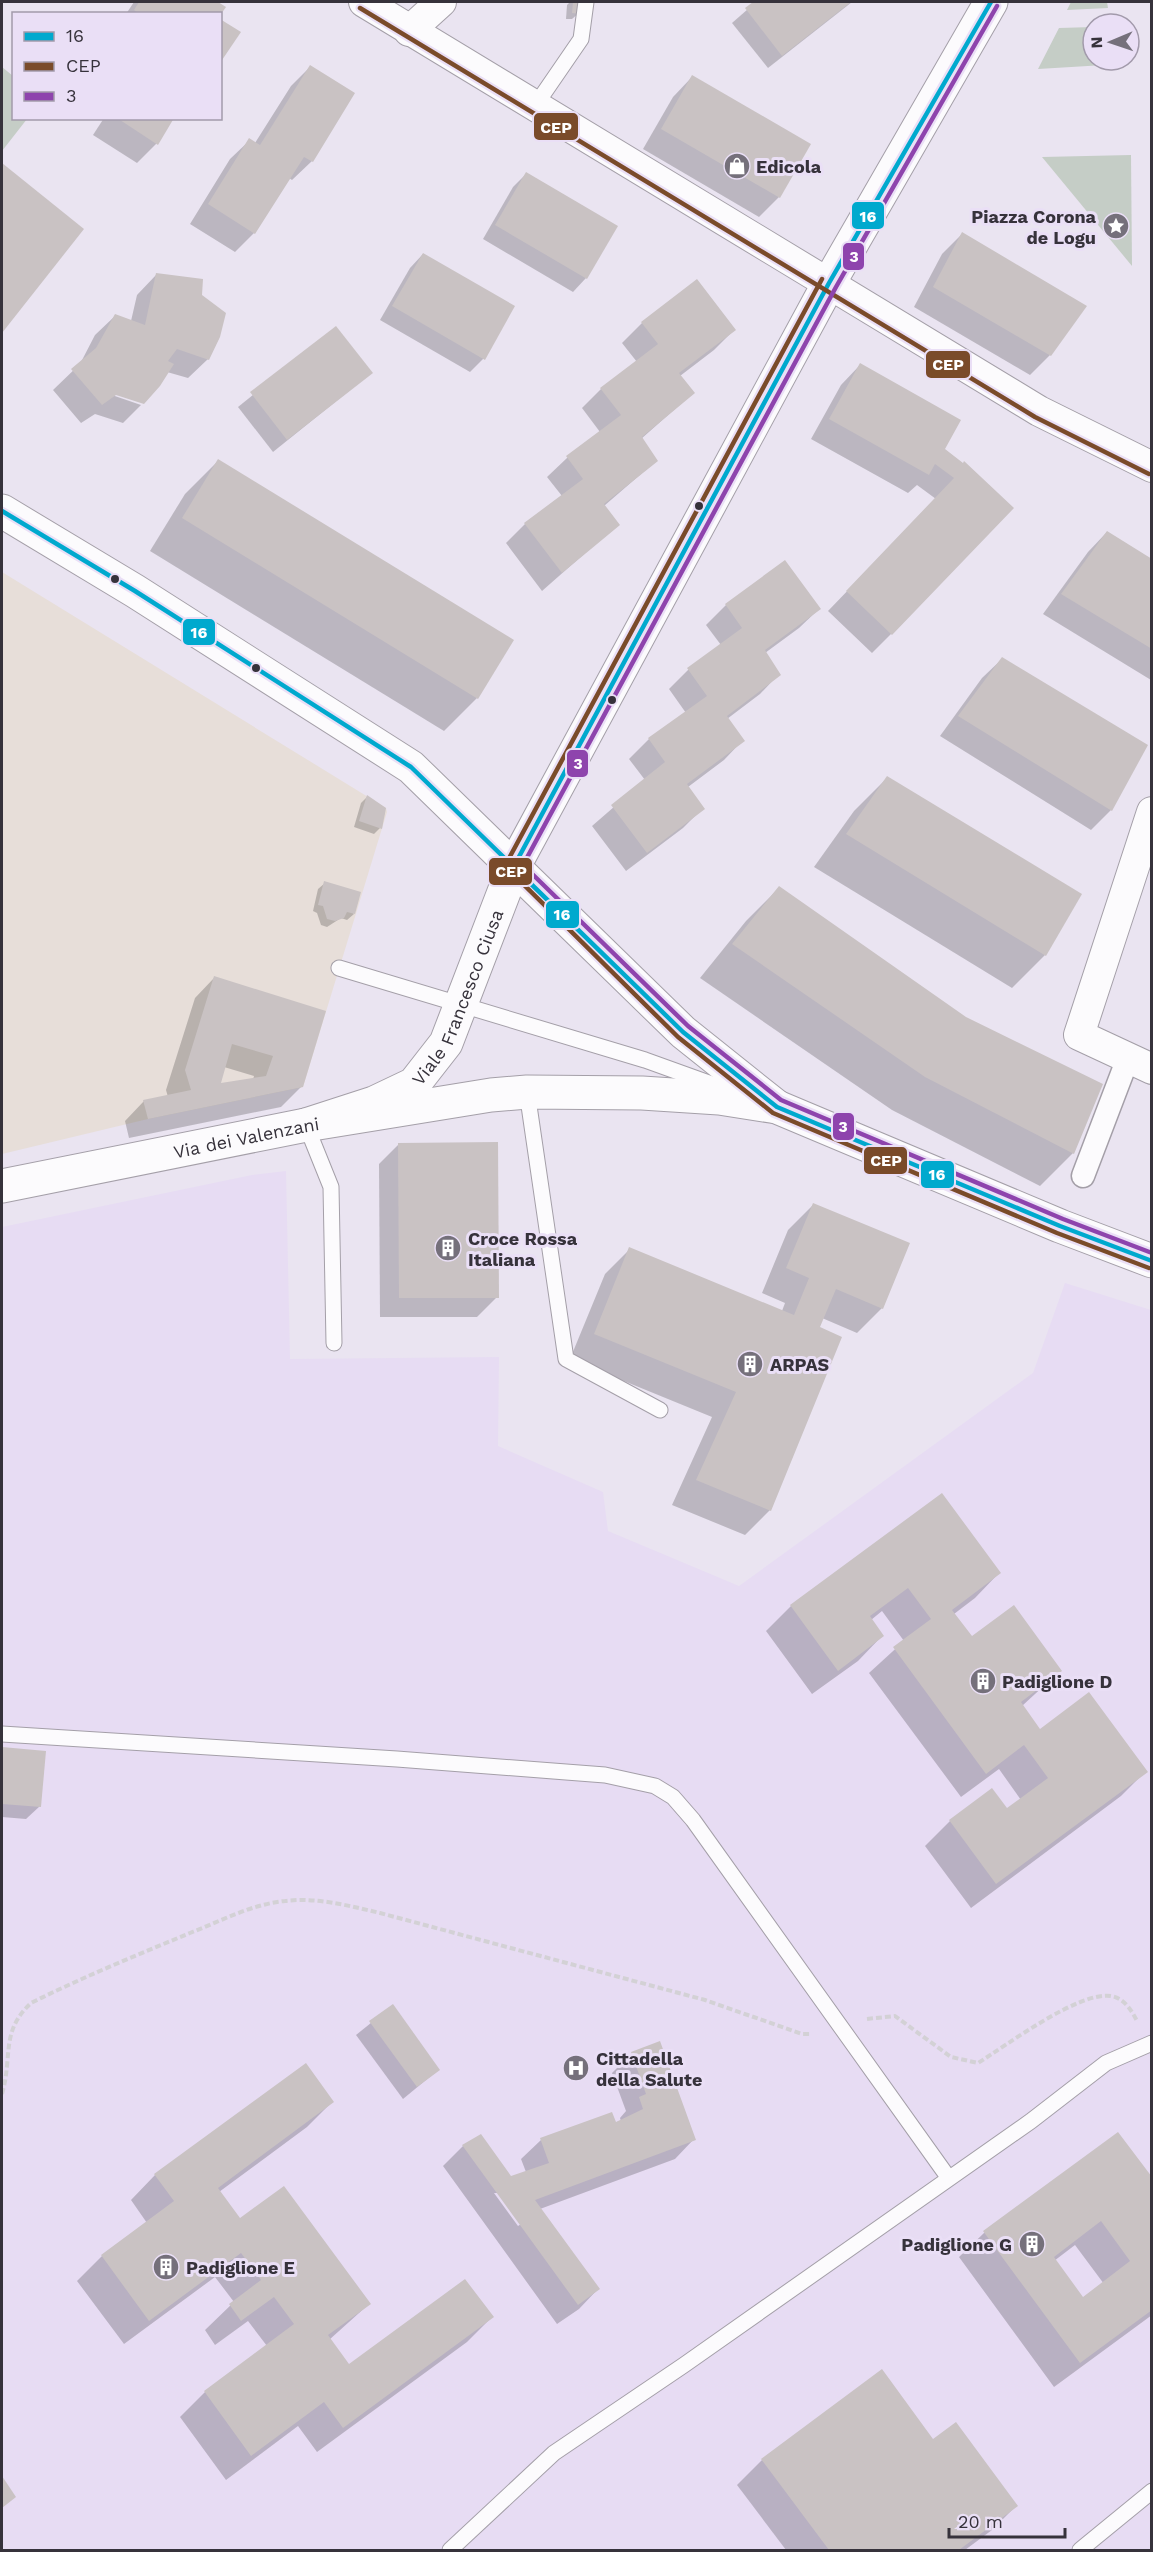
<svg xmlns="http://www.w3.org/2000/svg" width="1153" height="2552" viewBox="0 0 1153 2552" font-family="'Work Sans',sans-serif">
<rect width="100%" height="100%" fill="#eae4f1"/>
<path fill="#e7dcf3" d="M286 1171 290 1359 499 1357 498 1446 603 1492 608 1531 739 1586 1033 1373 1065 1283 1151 1310V2550H2V1227L252 1175Z"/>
<path fill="#e7ded9" d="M2 572 386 808 387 812 303 1087 148 1119 2 1154Z"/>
<g fill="#c5cdc6">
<path d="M1071 2H1107L1108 8 1067 10Z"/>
<path d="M1093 27V60H1121V64L1038 69 1059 28Z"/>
<path d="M2 67 13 76 14 118 27 119 2 151Z"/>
<path d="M1131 155 1132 266 1042 157Z"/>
</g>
<g fill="#0003" fill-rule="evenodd">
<path d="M134 2H215L224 7 219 14H126Z"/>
<path d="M570 2H580L579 13 572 19H566L567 5Z"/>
<path d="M756 2H852L768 68 732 23Z"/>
<path d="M310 67 312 161 292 180 289 178 254 233 235 252 190 224 230 159 250 140 255 143 291 86Z"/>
<path d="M692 77 779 197 759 217 643 149 673 97Z"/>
<path d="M104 118H173L156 144 137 163 93 135Z"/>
<path d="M2 165 82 229 2 331Z"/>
<path d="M526 174 586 278 573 292 483 239 513 187Z"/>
<path d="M962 234 1050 355 1030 375 914 307 942 254Z"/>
<path d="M423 254 513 307 483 359 470 372 380 320 410 268Z"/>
<path d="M156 275 200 296 208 359 188 378 167 372 110 391 109 394 141 405 123 423 95 414 81 423 53 390 80 364 95 335 115 316 131 321 137 295Z"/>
<path d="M642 323 734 330 714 350 680 376 693 393 641 439 656 461 604 506 618 524 542 591 506 543 525 524 562 496 547 477 567 458 600 432 582 408 601 389 637 362 622 343Z"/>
<path d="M336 328 371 373 273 452 238 407Z"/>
<path d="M860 365 943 450 963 465 891 634 872 653 828 611 936 499 917 485 908 493 811 439 841 385Z"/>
<path d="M218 461 477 698 444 731 150 551 185 494Z"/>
<path d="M1107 532 1152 561 1151 680 1043 614 1088 552Z"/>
<path d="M785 562 819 609 799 628 765 653 779 674 760 694 727 719 743 740 724 760 688 787 703 808 683 828 626 871 592 826 645 780 629 759 649 739 686 713 669 689 688 670 721 645 706 625 726 605Z"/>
<path d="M1002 659 1146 746 1111 810 1091 830 940 736 982 678Z"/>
<path d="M887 778 1045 955 1012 988 814 867 854 811Z"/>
<path d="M367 797 382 806 385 812 380 828 374 834 354 827 361 803Z"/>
<path d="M325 883 354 914 347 920 341 918 327 927 321 925 317 913 313 911 318 889Z"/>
<path d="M779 888 965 1018 1073 1153 1040 1186 892 1110 700 978 746 921Z"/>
<path d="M214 978 301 1087 281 1107 129 1138 125 1121 144 1101 168 1097 166 1090 195 998ZM224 1067 254 1076 253 1080 219 1085Z"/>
<path d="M399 1144 497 1297 477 1317H380L379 1164Z"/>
<path d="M813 1205 882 1308 857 1333 822 1318 770 1510 745 1535 672 1505 712 1417 570 1359 605 1274 630 1249 782 1311 785 1303 762 1293 788 1230Z"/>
<path d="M999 1573 975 1598 954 1614 972 1639 1060 1671 1022 1706 1040 1731 1146 1771 1121 1796 971 1908 925 1846 950 1821 992 1790 1007 1811 1021 1800 999 1769 961 1797 869 1673 904 1641 882 1611 871 1620 882 1636 858 1661 812 1694 766 1631 791 1606Z"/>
<path d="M2 1749 44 1752 40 1806 26 1819 2 1817Z"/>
<path d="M392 2006 438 2070 403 2099 356 2035Z"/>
<path d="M632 2053 694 2139 675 2159 540 2209 598 2289 579 2309 557 2324 443 2166 463 2146 481 2136 510 2178 526 2172 521 2159 541 2140 621 2121 620 2118 626 2111 612 2073ZM494 2193H498L521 2224 518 2226Z"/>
<path d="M332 2102 307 2127 219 2192 240 2220 369 2304 329 2340 349 2366 492 2317 467 2342 317 2452 298 2426 226 2480 180 2417 205 2392 267 2346 248 2321 215 2345 205 2330 234 2302 215 2277 124 2344 77 2281 102 2256 147 2223 131 2200 155 2175Z"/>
<path d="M1118 2134 1152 2179V2315L1054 2387 959 2257 984 2233ZM1075 2245 1104 2284 1083 2299 1054 2261Z"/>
<path d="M762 2460 1017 2505 992 2530 965 2550H786L737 2485Z"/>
</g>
<g fill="#c9c2c3" fill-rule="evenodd">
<path d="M139 2H218L226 7 221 14H139L134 10Z"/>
<path d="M573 2H582L580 14 572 13Z"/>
<path d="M753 2H851L782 56 745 8Z"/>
<path d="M220 19 241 32 220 63Z"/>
<path d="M310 65 355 93 313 162 304 157 255 234 208 204 249 138 260 145Z"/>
<path d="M692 75 811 144 780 198 661 129Z"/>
<path d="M117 118H174L158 145Z"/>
<path d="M2 163 84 229 2 333Z"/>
<path d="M526 172 618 226 587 279 495 225Z"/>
<path d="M962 232 1087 306 1051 356 933 287Z"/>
<path d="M423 253 515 306 485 360 392 306Z"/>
<path d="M156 273 203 279 202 295 226 313 220 337 209 360 177 349 168 361 174 364 160 386 144 404 116 395 102 405 71 369 96 348 115 314 145 325Z"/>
<path d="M697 279 736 330 679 373 695 393 642 437 658 461 604 504 620 525 562 573 524 523 583 479 566 456 621 415 600 388 658 344 641 322Z"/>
<path d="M336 326 373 373 287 440 250 392Z"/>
<path d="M860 363 961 420 945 449 963 463 964 461 1014 508 892 635 846 591 954 478 935 464 929 475 829 419Z"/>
<path d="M218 459 514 640 478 699 182 518Z"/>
<path d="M1107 531 1152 559V649L1061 594Z"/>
<path d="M785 560 821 609 765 650 781 675 727 716 745 741 687 784 705 809 647 853 611 805 665 762 648 738 707 696 687 668 742 628 725 604Z"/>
<path d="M1002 657 1148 745 1112 811 958 716Z"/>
<path d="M887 776 1082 894 1046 956 846 834Z"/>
<path d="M367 795 386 808 382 829 359 821Z"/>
<path d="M324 881 361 892 355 914 347 912 344 918 335 921 327 919 323 906 318 905Z"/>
<path d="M779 886 966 1017 1103 1084 1074 1154 925 1077 732 944Z"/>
<path d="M214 976 326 1011 303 1087 148 1119 143 1100 191 1090 185 1070ZM232 1044 273 1056 266 1076 221 1083Z"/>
<path d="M498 1142 499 1298H399L398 1143Z"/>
<path d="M813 1203 910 1243 883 1309 836 1289 820 1327 842 1337 771 1511 696 1480 736 1392 594 1334 629 1247 794 1315 809 1278 786 1268Z"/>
<path d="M942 1493 1001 1573 952 1610 972 1636 1014 1605 1062 1671 1021 1702 1040 1729 1089 1692 1148 1772 996 1884 949 1820 992 1788 1007 1808 1048 1778 1024 1745 986 1774 893 1647 931 1619 908 1588 870 1616 884 1636 838 1671 790 1605Z"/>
<path d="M2 1747 46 1751 41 1807 2 1804Z"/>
<path d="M393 2004 440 2070 417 2087 369 2021Z"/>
<path d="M660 2041 696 2140 535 2200 600 2289 578 2305 462 2145 481 2134 511 2176 549 2163 540 2138 612 2112 616 2122 643 2109 639 2097 646 2094 631 2052Z"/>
<path d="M306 2063 334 2102 218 2188 240 2218 284 2186 371 2304 328 2335 349 2364 465 2279 494 2317 343 2428 324 2402 251 2456 204 2391 294 2324 274 2297 241 2321 229 2304 261 2280 241 2253 149 2321 101 2255 174 2201 154 2174Z"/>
<path d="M1118 2132 1152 2177V2310L1080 2363 983 2231ZM1101 2221 1130 2261 1083 2297 1054 2257Z"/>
<path d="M882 2369 933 2439 956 2422 1018 2506 959 2550H829L761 2459Z"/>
<path d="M2 2476 16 2497 2 2508Z"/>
</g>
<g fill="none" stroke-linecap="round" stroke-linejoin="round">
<defs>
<g id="service">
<path d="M535 106 581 39 586 2"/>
<path d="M339 968 645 1060 720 1087"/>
<path d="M527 1092 566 1359 660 1410"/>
<path d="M306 1125 331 1187 334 1343"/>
<path d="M2 1734 397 1759 605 1775 655 1786 673 1797 693 1820 948 2177"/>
<path d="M450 2550 554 2453 684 2365 1031 2121 1106 2063 1152 2043"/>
<path d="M1080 2550 1152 2491"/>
</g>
<path id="pedestrian" d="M1083 1176 1128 1058"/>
<g id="minor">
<path d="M364 2 1039 411 1152 467"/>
<path d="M409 31 441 2"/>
<path d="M1152 812 1079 1035 1152 1069"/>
</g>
<g id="tertiary">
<path d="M2 511 135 591 411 767 683 1032 777 1107"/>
<path id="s1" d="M306 1125 374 1103 414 1084 446 1043 514 866 829 283 991 2"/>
<path id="s2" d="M2 1186 306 1125 491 1095 527 1092 642 1093 719 1098 777 1107 1060 1226 1152 1261"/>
</g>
</defs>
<use href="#service" stroke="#a49fa8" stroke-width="17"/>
<use href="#pedestrian" stroke="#a49fa8" stroke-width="25"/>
<use href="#minor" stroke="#a49fa8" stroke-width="32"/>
<use href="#tertiary" stroke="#a49fa8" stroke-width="35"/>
<g stroke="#d3d1d5" stroke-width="4" stroke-dasharray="6 3" stroke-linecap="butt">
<path d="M867 2019 895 2016 951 2057 978 2063C1007 2045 1079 1991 1111 1996 1124 1998 1132 2011 1137 2021"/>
<path d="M2 2094C13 2056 0 2032 31 2003 83 1977 137 1955 190 1933 221 1921 252 1904 285 1901 317 1897 350 1906 380 1913L705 2000 802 2034H811"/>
</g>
<use href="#service" stroke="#fcfbfd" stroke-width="15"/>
<use href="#pedestrian" stroke="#fcfbfd" stroke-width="22"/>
<use href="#minor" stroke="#fcfbfd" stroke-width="30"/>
<use href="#tertiary" stroke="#fcfbfd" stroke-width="33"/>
<defs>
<g id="bus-1">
<path d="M2 511 135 591 411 767 683 1032 777 1107 1060 1226 1152 1261"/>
<path d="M514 866 829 283 991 2"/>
</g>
<g id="bus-2">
<path d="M360 8 1035 417 1149 474"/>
<path d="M822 279 507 862V868L678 1037 773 1113 1057 1233 1149 1268"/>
</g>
<path id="bus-3" d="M997 6 836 287 523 865 688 1026 781 1100 1063 1219 1152 1253"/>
</defs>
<use href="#bus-1" stroke="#eadff6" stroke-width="9"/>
<use href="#bus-2" stroke="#eadff6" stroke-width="9"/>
<use href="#bus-3" stroke="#eadff6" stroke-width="9"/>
<use href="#bus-1" stroke="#00a9ce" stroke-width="4.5"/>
<use href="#bus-2" stroke="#7a4b2a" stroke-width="4.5"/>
<use href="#bus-3" stroke="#8e44ad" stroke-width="4.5"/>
</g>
<defs>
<symbol id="shop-disc" viewBox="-11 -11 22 22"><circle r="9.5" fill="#75707b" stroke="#eadff6"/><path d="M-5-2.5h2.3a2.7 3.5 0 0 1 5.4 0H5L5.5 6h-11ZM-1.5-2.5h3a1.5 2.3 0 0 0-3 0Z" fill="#fff"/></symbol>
<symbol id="sight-disc" viewBox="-11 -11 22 22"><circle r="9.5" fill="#75707b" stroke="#eadff6"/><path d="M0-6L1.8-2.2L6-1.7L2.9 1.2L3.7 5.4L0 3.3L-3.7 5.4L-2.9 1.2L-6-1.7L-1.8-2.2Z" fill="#fff"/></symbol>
<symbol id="building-disc" viewBox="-11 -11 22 22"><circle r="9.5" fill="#75707b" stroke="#eadff6"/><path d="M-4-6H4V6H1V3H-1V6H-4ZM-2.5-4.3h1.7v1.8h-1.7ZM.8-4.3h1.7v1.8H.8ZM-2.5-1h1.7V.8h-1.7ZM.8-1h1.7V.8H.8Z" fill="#fff"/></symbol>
<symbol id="hospital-disc" viewBox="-11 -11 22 22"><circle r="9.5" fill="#75707b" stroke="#eadff6"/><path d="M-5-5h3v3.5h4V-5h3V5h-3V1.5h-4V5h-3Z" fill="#fff"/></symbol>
</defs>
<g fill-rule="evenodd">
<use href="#shop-disc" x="722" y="151" width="30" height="30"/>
<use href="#sight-disc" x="1101" y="211" width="30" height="30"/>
<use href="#building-disc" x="433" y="1233" width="30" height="30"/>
<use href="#building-disc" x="735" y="1349" width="30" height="30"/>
<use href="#building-disc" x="968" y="1666" width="30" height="30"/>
<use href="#hospital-disc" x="561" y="2053" width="30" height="30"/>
<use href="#building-disc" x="1017" y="2229" width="30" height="30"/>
<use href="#building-disc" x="151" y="2252" width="30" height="30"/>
</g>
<g fill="#36323b" stroke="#eadff6" stroke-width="2">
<circle cx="699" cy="506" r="5"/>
<circle cx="115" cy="579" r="5"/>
<circle cx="256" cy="668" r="5"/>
<circle cx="612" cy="700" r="5"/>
</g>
<g text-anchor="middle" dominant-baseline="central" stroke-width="6" stroke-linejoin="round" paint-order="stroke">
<g font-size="18" font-weight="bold" fill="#36323b" stroke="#eadff6" text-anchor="start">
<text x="756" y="166">Edicola</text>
<text x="1096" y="216" text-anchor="end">Piazza Corona<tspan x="1096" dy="21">de Logu</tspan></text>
<text x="468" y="1238">Croce Rossa<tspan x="468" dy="21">Italiana</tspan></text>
<text x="770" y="1364">ARPAS</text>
<text x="1002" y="1681">Padiglione D</text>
<text x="596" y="2058">Cittadella<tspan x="596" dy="21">della Salute</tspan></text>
<text x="1012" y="2244" text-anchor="end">Padiglione G</text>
<text x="186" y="2267">Padiglione E</text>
</g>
<g font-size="18" fill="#36323b" stroke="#eadff6">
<text stroke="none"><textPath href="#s1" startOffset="214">Viale Francesco Ciusa</textPath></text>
<text stroke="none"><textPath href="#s2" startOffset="249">Via dei Valenzani</textPath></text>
</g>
</g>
<g stroke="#eadff6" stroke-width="2">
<rect x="533" y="112" width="46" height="29" rx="6" fill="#7a4b2a"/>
<rect x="851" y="201" width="34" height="29" rx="6" fill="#00a9ce"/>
<rect x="842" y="242" width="23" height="29" rx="6" fill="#8e44ad"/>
<rect x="925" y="350" width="46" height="29" rx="6" fill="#7a4b2a"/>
<rect x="182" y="618" width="34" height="28" rx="6" fill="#00a9ce"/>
<rect x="566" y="749" width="23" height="29" rx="6" fill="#8e44ad"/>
<rect x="488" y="857" width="45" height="29" rx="6" fill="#7a4b2a"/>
<rect x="545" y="900" width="35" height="29" rx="6" fill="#00a9ce"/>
<rect x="832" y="1112" width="23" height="29" rx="6" fill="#8e44ad"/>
<rect x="863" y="1146" width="45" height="29" rx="6" fill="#7a4b2a"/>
<rect x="920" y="1160" width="35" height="29" rx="6" fill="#00a9ce"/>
</g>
<g font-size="16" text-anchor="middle" font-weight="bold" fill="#fff">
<text x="556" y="133">CEP</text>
<text x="868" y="222">16</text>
<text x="854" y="262">3</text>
<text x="948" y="370">CEP</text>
<text x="199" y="638">16</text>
<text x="578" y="769">3</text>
<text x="511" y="877">CEP</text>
<text x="562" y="920">16</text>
<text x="843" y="1132">3</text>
<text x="886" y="1166">CEP</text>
<text x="937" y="1180">16</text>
</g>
<rect width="1153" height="2552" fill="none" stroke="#36323b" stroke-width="6"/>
<rect x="12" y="12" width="210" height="108" fill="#eadff6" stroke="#a29aab" stroke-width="1.5"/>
<rect x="24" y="32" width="30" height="9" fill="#00a9ce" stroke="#a29aab" stroke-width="1.5"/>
<text x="66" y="42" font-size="18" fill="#36323b">16</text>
<rect x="24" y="62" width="30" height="9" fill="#7a4b2a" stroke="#a29aab" stroke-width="1.5"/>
<text x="66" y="72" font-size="18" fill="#36323b">CEP</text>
<rect x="24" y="92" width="30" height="9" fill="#8e44ad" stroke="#a29aab" stroke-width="1.5"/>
<text x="66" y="102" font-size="18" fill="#36323b">3</text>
<g transform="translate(1111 42) rotate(268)"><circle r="28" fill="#eadff6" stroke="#a29aab" stroke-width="1.5"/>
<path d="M0-4.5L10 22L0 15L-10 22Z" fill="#75707b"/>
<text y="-9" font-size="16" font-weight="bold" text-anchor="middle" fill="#36323b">N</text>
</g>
<path d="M949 2528v9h116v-9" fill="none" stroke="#36323b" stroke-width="3"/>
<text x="958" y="2528" font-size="18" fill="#36323b" stroke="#eadff6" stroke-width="4.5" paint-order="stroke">20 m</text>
</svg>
